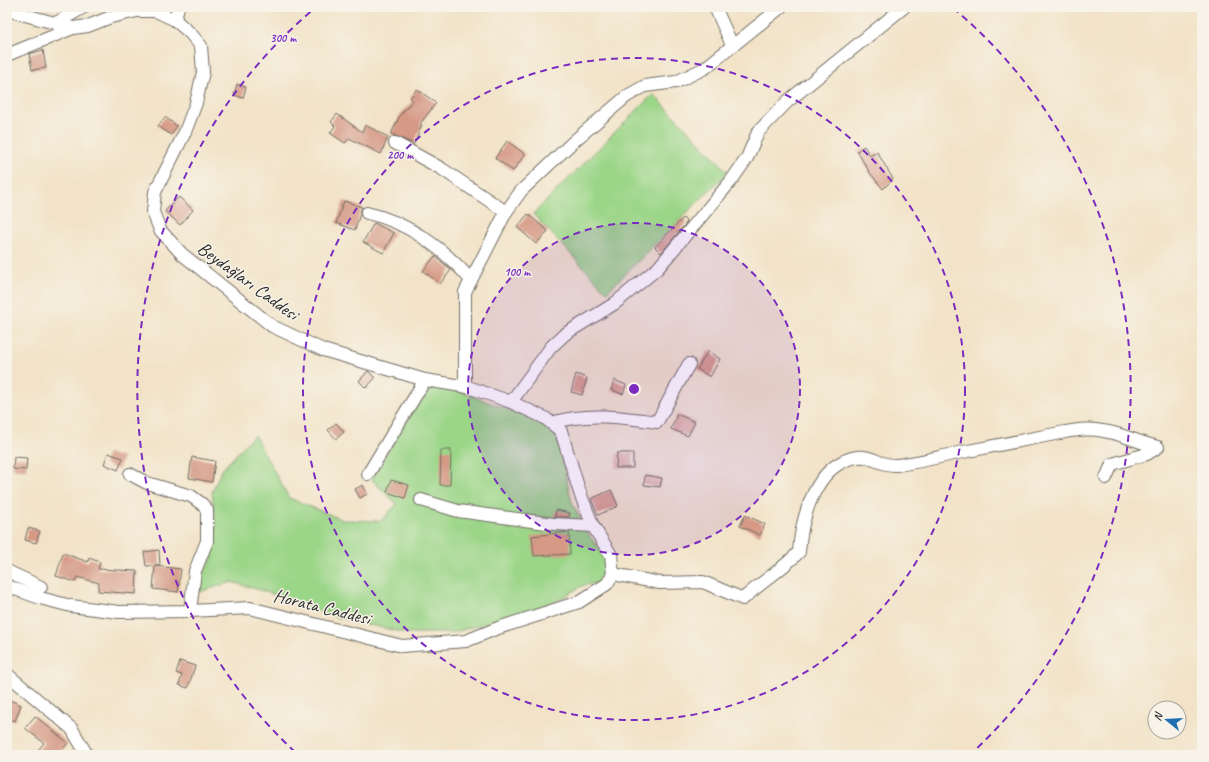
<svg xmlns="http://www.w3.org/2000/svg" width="1209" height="762" viewBox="0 0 1209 762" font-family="Caveat,sans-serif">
<rect width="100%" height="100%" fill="#f7f3e8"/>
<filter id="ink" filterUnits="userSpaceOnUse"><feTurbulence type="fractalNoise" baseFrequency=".025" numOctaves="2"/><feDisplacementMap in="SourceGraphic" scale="8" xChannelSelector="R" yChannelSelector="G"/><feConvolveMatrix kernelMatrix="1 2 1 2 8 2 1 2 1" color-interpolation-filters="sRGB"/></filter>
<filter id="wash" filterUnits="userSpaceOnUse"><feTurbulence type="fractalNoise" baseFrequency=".012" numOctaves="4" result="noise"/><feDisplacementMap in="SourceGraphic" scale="16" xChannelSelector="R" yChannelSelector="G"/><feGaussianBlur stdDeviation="0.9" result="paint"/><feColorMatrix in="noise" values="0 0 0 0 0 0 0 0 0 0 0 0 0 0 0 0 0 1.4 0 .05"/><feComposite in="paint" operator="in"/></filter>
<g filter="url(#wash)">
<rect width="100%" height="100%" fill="#f2e3c8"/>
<g fill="#9bd588" stroke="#63805a">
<path d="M653 94 728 172 607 292 533 214Z"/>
<path d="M427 387 458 391 540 421 557 437 572 503 590 537 606 557 608 568 605 576 598 583 584 585 548 606 451 633H406L352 621 314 610 270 593 232 582 199 592 197 583 212 559 216 528 212 492 221 471 254 435 289 498 343 520 381 521 397 504 371 479Z"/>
</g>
<g id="blocks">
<g fill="#d59985">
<path d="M43 50 46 68 32 70 29 54Z"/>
<path d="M237 84 246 87 243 98 234 95Z"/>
<path d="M417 89 436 103 420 124 422 125 414 144 391 134 400 115 413 100 410 98Z"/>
<path d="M337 114 362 132 365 125 388 137 381 154 349 138 345 143 330 133 335 126 331 122Z"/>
<path d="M165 117 177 126 171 135 158 126Z"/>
<path d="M507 141 525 154 513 171 495 158Z"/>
<path d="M864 146 870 156 877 152 893 179 883 189 870 173 857 151Z"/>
<path d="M179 197 193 210 180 225 165 211Z"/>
<path d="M344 201 362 207 355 230 336 223Z"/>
<path d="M528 214 548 231 536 244 517 227Z"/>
<path d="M683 218 687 222 661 253 655 247Z"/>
<path d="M374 223 394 233 383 253 363 242Z"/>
<path d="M435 256 451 270 440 284 423 271Z"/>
<path d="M708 351 720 359 710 377 697 369Z"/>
<path d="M368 371 375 378 366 388 359 381Z"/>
<path d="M576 374 587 378 582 395 571 392Z"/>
<path d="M614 380 626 385 623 394 611 390Z"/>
<path d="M677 414 695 422 688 436 671 429Z"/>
<path d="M336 423 344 432 336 439 328 430Z"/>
<path d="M441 450H451L450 485H440Z"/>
<path d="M108 453 123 458 118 470 104 464Z"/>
<path d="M617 453H633V468H616Z"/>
<path d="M14 457 27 458 26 470 13 469Z"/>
<path d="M192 457 215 461 212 482 189 478Z"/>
<path d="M645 475 662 478 660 487 644 485Z"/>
<path d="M391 480 409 485 405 498 387 492Z"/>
<path d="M363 485 367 494 360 498 355 489Z"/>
<path d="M611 490 618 506 598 515 591 499Z"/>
<path d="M556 510 570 513 569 517H555Z"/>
<path d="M745 515 765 524 760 535 740 526Z"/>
<path d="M28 528 40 531 36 543 25 540Z"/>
<path d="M569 532 570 554 534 556 532 536Z"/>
<path d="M159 550 160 565 146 566 144 552Z"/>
<path d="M63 553 88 562 89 558 100 562 98 569 137 571 136 594 98 591 99 583 77 577 75 582 56 576Z"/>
<path d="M155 566 181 569 178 592 153 589Z"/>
<path d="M180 661 195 666 188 688 179 685 182 675 176 673Z"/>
<path d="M7 699 21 705 15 721 7 718Z"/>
<path d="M35 716 68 743 58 755H34L44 743 25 728Z"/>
</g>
</g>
</g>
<g filter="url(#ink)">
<use href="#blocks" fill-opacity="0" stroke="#716b62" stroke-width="1"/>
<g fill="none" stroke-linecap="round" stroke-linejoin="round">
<defs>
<g id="minor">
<path d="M715 7 732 45"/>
<path d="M7 10 73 28 88 26 111 17 137 11H156L175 20 190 33 201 46 203 72 196 103 185 132 155 192 153 212 160 230 182 254 272 326 323 350 425 380 468 387 511 402 545 418 561 431 580 493 593 526 611 555 613 574"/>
<path d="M175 20 178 7"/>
<path d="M56 23 84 7"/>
<path d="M7 55 73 28"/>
<path d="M395 143 442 169 506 212"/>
<path d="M367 213C408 222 444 249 471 280"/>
<path d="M465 386V292L506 212 521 191 574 141 627 96 645 86 676 82 705 68 781 7"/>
<path d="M511 402 551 347 565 334 614 304 658 268 731 181 747 158 758 132 788 101 904 7"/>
<path d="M551 423C586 412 622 417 657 422L689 364"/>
<path d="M130 474 147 483 191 496 202 504 207 510V541L195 571 190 611"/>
<path d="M368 474 425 380"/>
<path d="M421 500 458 511 554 524 593 526"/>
<path d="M7 571 41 587"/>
<path d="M613 574 660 583 703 582 743 599C761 582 782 570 799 552 801 521 813 475 844 461 869 449 875 466 896 465 916 463 938 457 958 453 994 446 1030 439 1065 432 1078 430 1090 428 1103 431 1121 433 1139 443 1158 447L1147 454 1112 464 1106 478"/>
<path d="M7 586 40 598 71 606 119 612 190 611 250 608 402 646 466 641 498 628 579 602 607 584 613 574"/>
<path d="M7 674 72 729 87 755"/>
</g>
</defs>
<use href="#minor" stroke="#716b62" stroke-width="14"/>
<use href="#minor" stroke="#fff" stroke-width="12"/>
</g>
</g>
<circle cx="634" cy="389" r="166" fill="#7b2cbf" fill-opacity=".12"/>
<g fill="none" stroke="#7b2cbf" stroke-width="2" stroke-dasharray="7 5">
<circle cx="634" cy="389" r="166"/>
<circle cx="634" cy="389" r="331"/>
<path d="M295 752A497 497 0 0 1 315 8M953 8A497 497 0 0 1 973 752"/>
</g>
<g text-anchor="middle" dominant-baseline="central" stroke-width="3" stroke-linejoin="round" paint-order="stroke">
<g font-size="19" fill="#2b2b2b" stroke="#f7f3e8">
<text transform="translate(248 281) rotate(36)">Beydağları Caddesi</text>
<text transform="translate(322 607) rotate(14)">Horata Caddesi</text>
</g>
</g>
<circle cx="634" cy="389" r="6" fill="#7b2cbf" stroke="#f7f3e8" stroke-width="2"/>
<g font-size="12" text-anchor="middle" font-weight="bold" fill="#7b2cbf" stroke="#f7f3e8" stroke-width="3" stroke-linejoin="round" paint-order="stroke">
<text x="283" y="42">300 m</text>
<text x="400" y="159">200 m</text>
<text x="517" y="276">100 m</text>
</g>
<rect width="1209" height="762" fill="none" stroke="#f7f3e8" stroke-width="24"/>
<g transform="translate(1167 720) rotate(288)"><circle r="19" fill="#f7f3e8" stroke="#a5a39c"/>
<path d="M0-3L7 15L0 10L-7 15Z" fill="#1f6fb2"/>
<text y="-6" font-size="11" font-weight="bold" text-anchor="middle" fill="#2b2b2b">N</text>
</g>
</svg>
